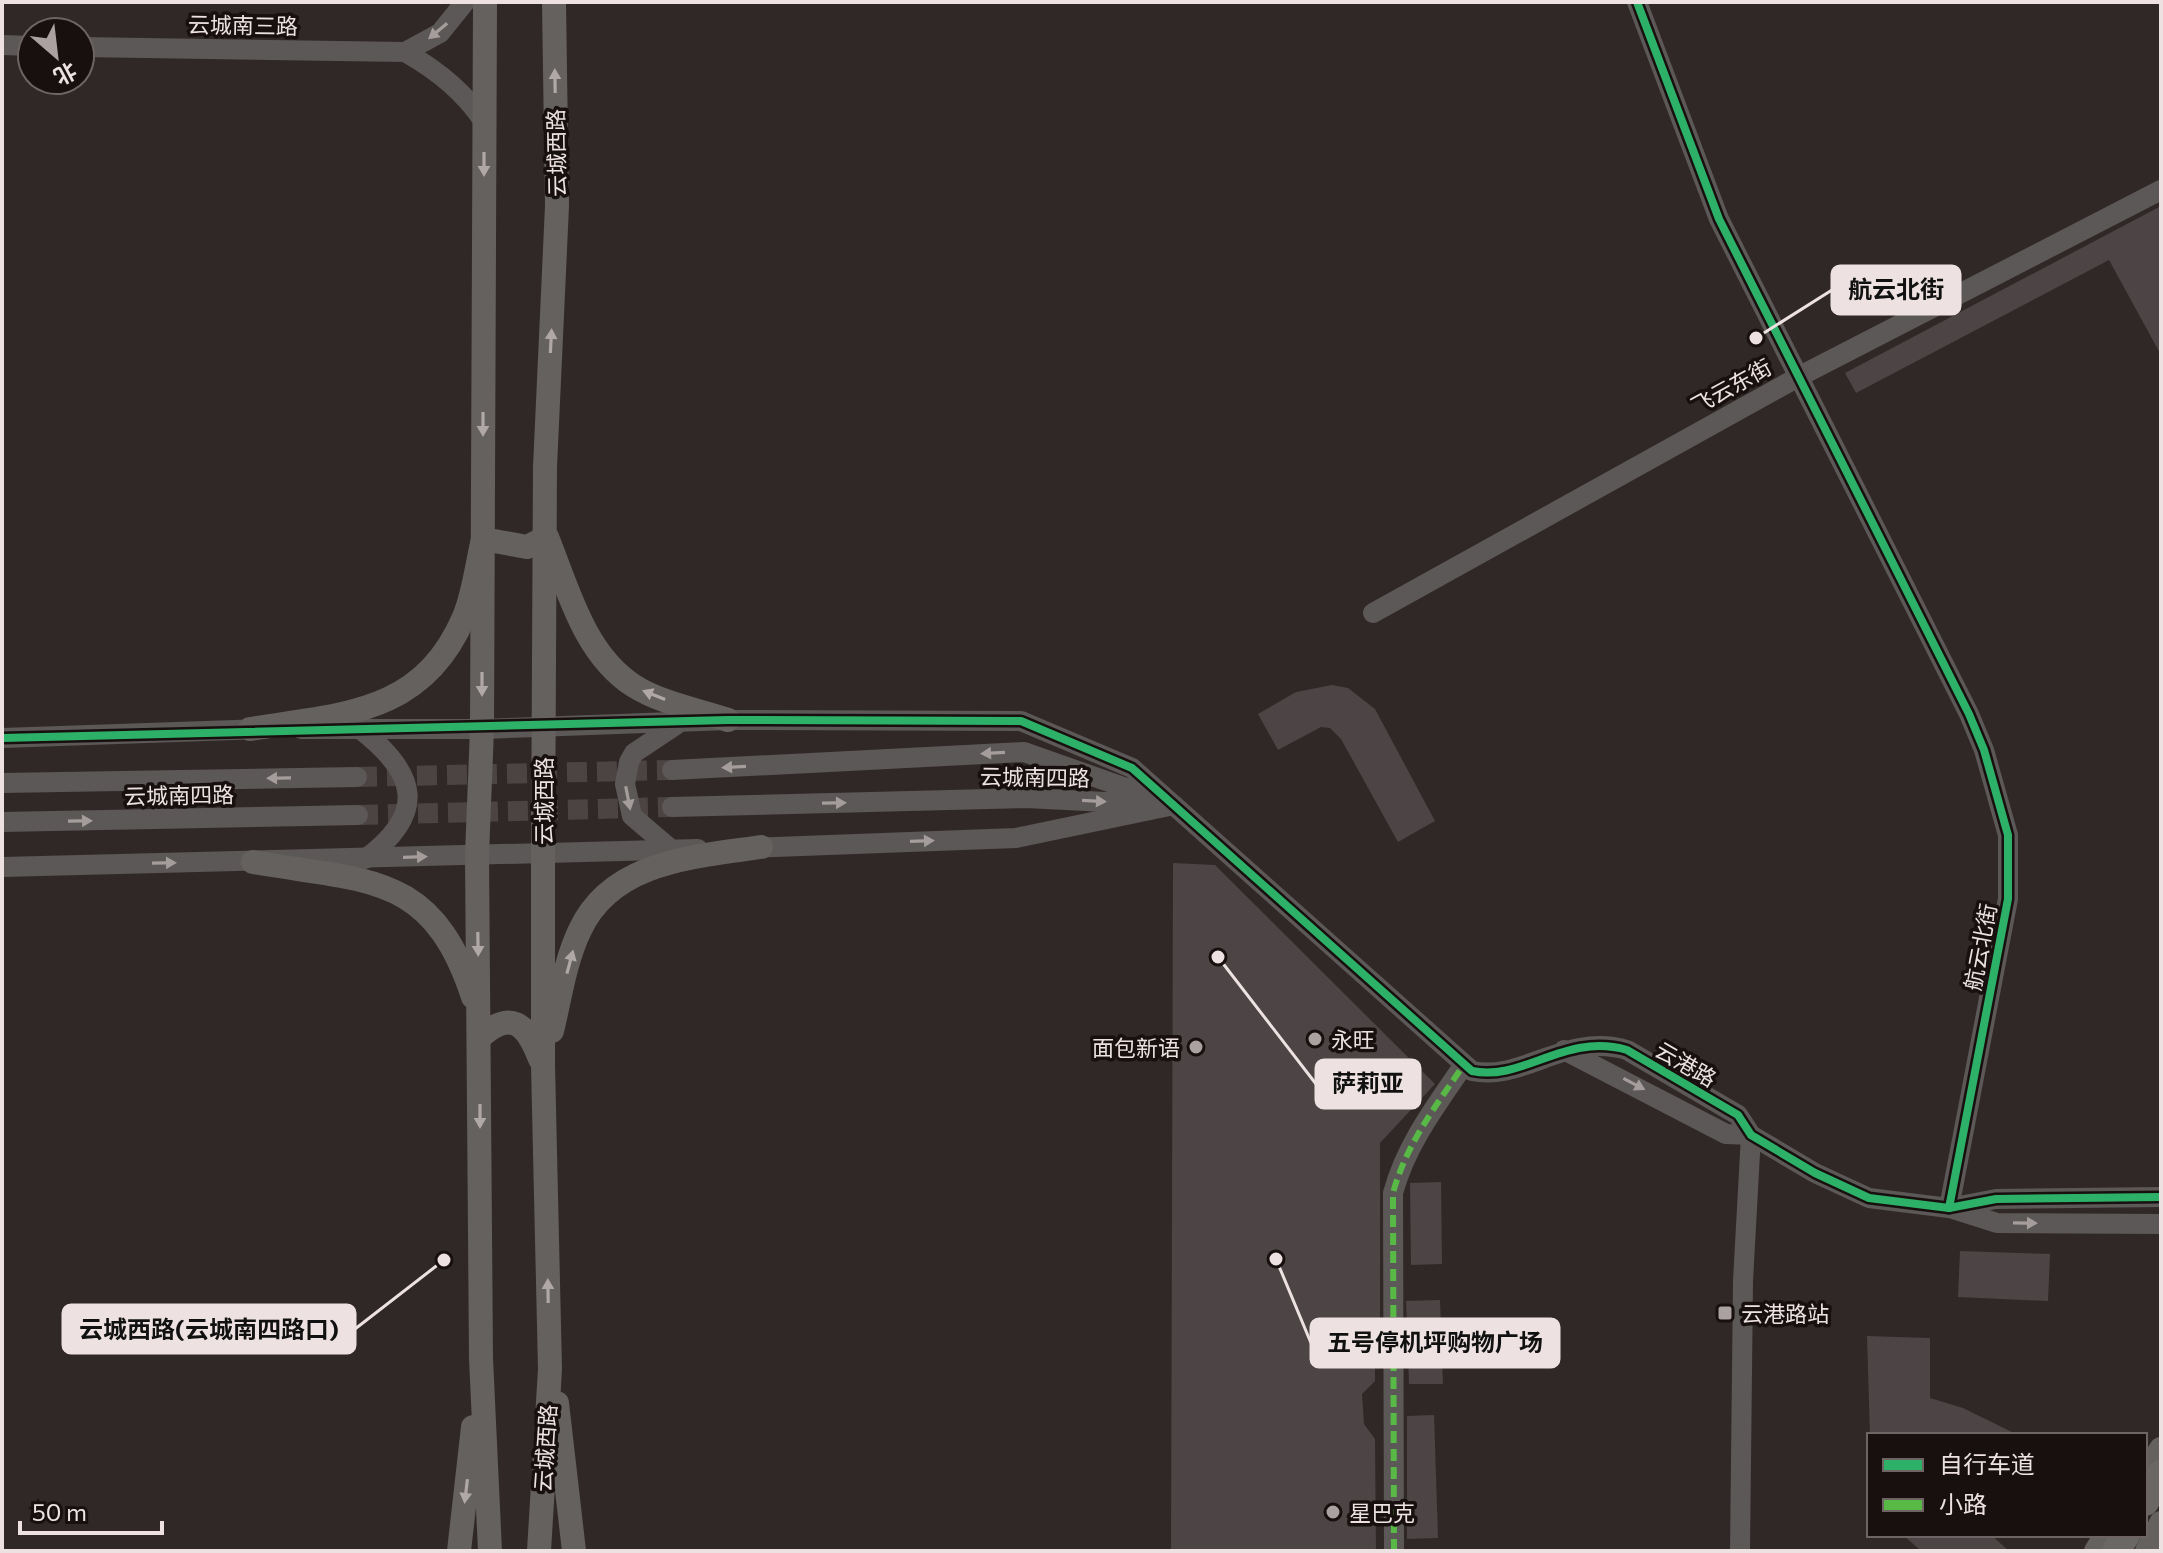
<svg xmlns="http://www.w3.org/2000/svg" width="2163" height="1553" viewBox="0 0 2163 1553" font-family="Commissioner,'Noto Sans SC',sans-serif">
<rect width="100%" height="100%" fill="#302827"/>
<g fill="#4c4445">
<path d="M2161 206V355L2109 260 1856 393 1845 373Z"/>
<path d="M1332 685 1348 688 1375 709 1435 821 1398 842 1341 739 1330 728 1321 727 1278 750 1258 714 1296 692Z"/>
<path d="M1173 863 1215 865 1435 1084 1380 1143V1361H1375V1381L1362 1394 1364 1424 1375 1439 1376 1551H1171Z"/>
<path d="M1441 1182 1442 1264 1411 1265 1410 1183Z"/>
<path d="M1960 1251 2050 1254 2048 1301 1958 1297Z"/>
<path d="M1440 1300 1443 1384H1409L1406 1301Z"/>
<path d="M1867 1336 1930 1338V1398L1963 1408 2018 1435H1870Z"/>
<path d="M1434 1415 1438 1538 1407 1539V1416Z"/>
<path d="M1903 1535H1991L2009 1551H1921Z"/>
</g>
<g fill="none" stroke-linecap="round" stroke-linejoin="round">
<g stroke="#4c4443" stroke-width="20" stroke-dasharray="20 10" stroke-linecap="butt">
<path d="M357 777 672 770"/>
<path d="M358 815 672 807"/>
</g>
<g stroke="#5c5857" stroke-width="20">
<path d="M1637 2 1719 219 1969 714 1984 750 2008 835V899L1949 1208"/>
<path d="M2 45 32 46"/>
<path d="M80 47 405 52C437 70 464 91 484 122"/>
<path d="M405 52 440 33 465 2"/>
<path d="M1373 613 1800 376 2161 190"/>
<path d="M301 729H482L728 720 1021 721 1132 768 1472 1071C1523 1082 1565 1032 1627 1050L1738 1115 1751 1135 1815 1173 1869 1198 1949 1208 1996 1199 2161 1197"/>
<path d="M360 729C418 774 427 813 365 859"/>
<path d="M2 738 265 729"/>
<path d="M672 770 1024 752 1163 801"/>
<path d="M2 783 357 777"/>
<path d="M672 807 1026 798 1146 804"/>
<path d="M2 822 358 815"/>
<path d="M746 848 1016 838 1174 805"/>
<path d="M672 850 632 816 625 784 629 762 634 753 676 725"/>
<path d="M2 867 698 849"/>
<path d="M1564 1050 1726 1134 1751 1135"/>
<path d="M1953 1209 1997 1223 2161 1224"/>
<path d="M1394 1551 1393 1193C1406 1145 1435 1107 1463 1066"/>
<path d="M1740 1551 1743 1281 1751 1135"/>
</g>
<g stroke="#65615f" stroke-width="24">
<path d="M485 2 482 729 477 855 481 1358 490 1551"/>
<path d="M250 729C342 714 422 715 464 617 474 593 477 564 483 539L527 547 547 537C568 589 584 654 634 686 661 703 698 710 728 720"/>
<path d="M253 862C367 882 432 871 473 997"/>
<path d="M552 1031C560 998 565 961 580 930 612 861 694 857 761 847"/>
<path d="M479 1038C511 1009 526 1023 540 1059"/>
<path d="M557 1403 574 1551"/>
<path d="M2145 1475 2161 1449"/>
<path d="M459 1551 473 1427"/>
<path d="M539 1551 550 1369 543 1065V853L545 467 557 206 554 2"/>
<path d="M2096 1551 2106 1535"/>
<path d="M2147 1551 2161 1523"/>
</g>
<g stroke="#6b6765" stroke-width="28">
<path d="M2145 1502 2161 1474"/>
<path d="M2116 1551 2126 1535"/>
</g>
<path stroke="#58b947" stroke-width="6" stroke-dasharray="12 6" stroke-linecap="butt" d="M1394 1551 1393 1193C1406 1145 1435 1107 1463 1066"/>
<defs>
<g id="cycleway">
<path d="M1637 2 1719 219 1969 714 1984 750 2008 835V899L1949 1208"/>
<path d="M2 738 728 720 1021 721 1132 768 1472 1071C1523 1082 1565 1032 1627 1050L1738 1115 1751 1135 1815 1173 1869 1198 1949 1208 1996 1199 2161 1197"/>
</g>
</defs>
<use href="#cycleway" stroke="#17100f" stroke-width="13"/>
<use href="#cycleway" stroke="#2db169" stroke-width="8"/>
</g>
<defs><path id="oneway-solid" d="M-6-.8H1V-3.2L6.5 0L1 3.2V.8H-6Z" transform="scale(2)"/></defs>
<g fill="#a49d9c">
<use href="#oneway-solid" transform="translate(438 31) rotate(140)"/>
<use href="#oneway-solid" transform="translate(993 753) rotate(177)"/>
<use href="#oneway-solid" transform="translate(734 767) rotate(177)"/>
<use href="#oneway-solid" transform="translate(279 778) rotate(179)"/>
<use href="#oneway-solid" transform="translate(628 798) rotate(79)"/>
<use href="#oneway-solid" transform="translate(1094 801) rotate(3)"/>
<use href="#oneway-solid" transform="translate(834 803) rotate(-1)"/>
<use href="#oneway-solid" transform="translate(80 821) rotate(-1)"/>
<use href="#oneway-solid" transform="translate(922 841) rotate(-2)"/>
<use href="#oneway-solid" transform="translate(415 857) rotate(-2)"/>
<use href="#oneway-solid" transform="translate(164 863) rotate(-1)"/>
<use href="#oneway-solid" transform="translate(1634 1084) rotate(28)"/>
<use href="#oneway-solid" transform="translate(2025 1223) rotate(1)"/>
</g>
<g fill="#b0a8a6">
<use href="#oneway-solid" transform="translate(555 81) rotate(-91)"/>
<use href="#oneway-solid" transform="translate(484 164) rotate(90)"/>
<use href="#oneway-solid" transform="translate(551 341) rotate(-87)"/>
<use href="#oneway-solid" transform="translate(483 424) rotate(90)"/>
<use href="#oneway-solid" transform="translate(482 684) rotate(90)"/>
<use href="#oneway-solid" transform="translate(654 695) rotate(-158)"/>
<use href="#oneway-solid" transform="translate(478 944) rotate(89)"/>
<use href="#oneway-solid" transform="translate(570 962) rotate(-75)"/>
<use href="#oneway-solid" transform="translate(480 1116) rotate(90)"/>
<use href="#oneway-solid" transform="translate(548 1291) rotate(-91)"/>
<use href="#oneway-solid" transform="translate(466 1491) rotate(97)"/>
</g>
<g fill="#aba1a0" stroke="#17100f" stroke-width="3">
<circle cx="1315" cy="1039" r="8"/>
<circle cx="1196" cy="1047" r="8"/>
<rect x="1717" y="1305" width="16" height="16" rx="4"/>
<circle cx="1333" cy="1512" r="8"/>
</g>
<g text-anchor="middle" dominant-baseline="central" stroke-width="7" stroke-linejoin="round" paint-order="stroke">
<g font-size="22" fill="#ede2e1" stroke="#17100f">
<text transform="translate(243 25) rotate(1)">云城南三路</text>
<text transform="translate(556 153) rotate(-91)">云城西路</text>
<text transform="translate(1731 386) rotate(-29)">飞云东街</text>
<text transform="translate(1035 777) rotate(1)">云城南四路</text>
<text transform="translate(179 795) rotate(-1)">云城南四路</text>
<text transform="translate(543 801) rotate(-90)">云城西路</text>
<text transform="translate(1980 947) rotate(-79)">航云北街</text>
<text transform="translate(1686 1064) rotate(30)">云港路</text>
<text transform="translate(545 1448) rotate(-86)">云城西路</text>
</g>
<g font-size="22" fill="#ede2e1" stroke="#17100f" text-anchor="start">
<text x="1331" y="1039">永旺</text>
<text x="1180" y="1047" text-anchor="end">面包新语</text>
<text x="1741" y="1313">云港路站</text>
<text x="1349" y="1512">星巴克</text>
</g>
</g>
<path fill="none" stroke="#ede2e1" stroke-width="3" d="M1756 338L1832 290M1218 957L1316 1084M444 1260L355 1329M1276 1259L1311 1343"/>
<g fill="#ede2e1" stroke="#17100f" stroke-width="3">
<circle cx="1756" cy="338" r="8"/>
<circle cx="1218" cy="957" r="8"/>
<circle cx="444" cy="1260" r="8"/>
<circle cx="1276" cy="1259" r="8"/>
</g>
<g fill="#ede2e1" stroke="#ede2e1" stroke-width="3">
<rect x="1832" y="266" width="128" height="48" rx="8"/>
<rect x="1316" y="1060" width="104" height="48" rx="8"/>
<rect x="63" y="1305" width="292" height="48" rx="8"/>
<rect x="1311" y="1319" width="248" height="48" rx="8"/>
</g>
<g font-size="24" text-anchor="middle" font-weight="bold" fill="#111">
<text x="1896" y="298">航云北街</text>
<text x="1368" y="1092">萨莉亚</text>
<text x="209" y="1338">云城西路(云城南四路口)</text>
<text x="1435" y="1351">五号停机坪购物广场</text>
</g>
<rect width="2163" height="1553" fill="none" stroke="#ede2e1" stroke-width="8"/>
<rect x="1867" y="1433" width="280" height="104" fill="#17100f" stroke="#6d6463" stroke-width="2"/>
<rect x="1883" y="1459" width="40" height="12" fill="#2db169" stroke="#6d6463" stroke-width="2"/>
<text x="1939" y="1473" font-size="24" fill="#ede2e1">自行车道</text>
<rect x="1883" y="1499" width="40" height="12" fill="#58b947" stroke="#6d6463" stroke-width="2"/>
<text x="1939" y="1513" font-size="24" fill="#ede2e1">小路</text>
<g transform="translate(56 56) rotate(152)"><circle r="38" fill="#17100f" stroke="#6d6463" stroke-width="2"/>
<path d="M0-6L14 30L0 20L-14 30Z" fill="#aba1a0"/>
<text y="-12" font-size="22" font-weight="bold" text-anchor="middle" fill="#ede2e1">北</text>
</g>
<path d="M20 1521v12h142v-12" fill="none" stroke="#ede2e1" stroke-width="4"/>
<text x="32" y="1521" font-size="24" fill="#ede2e1" stroke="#17100f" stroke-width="6" paint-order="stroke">50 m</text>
</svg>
